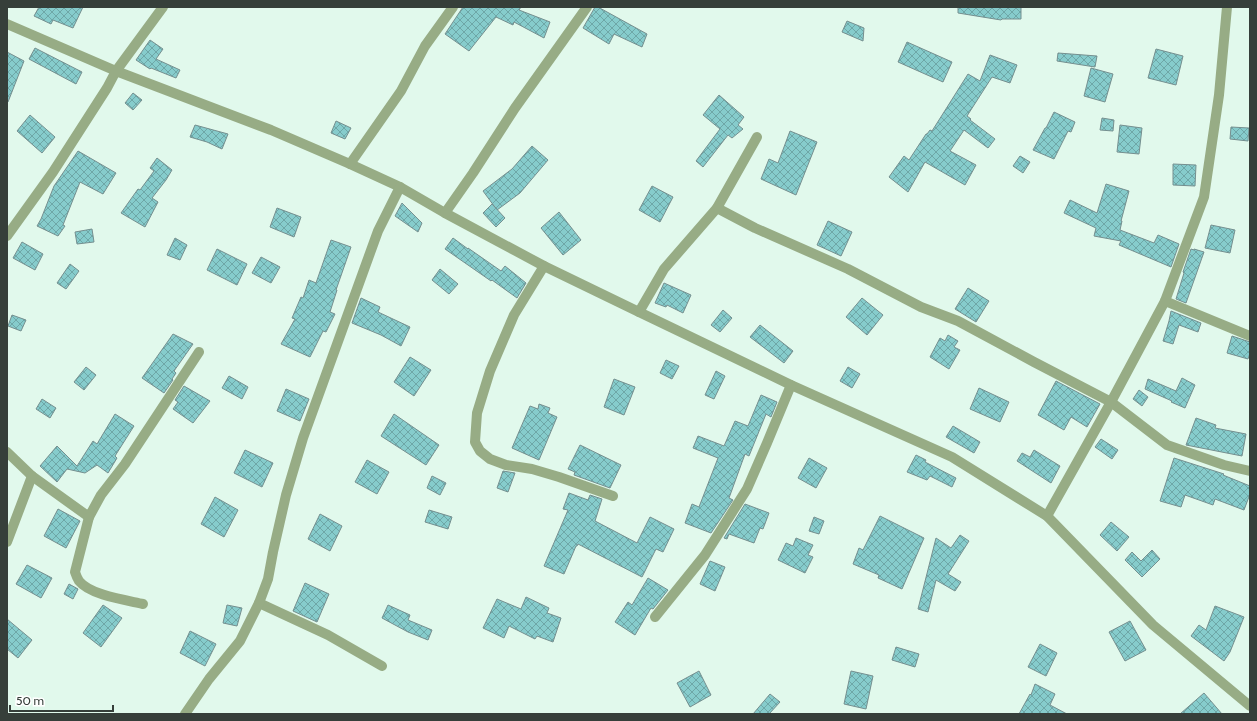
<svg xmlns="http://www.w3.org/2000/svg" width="1257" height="721" viewBox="0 0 1257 721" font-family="Cabin,sans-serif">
<defs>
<pattern id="building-cross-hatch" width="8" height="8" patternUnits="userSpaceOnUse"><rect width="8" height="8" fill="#86cccc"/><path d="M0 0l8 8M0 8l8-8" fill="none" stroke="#6ea7a7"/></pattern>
</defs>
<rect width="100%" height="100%" fill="#e1f9ec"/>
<g fill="url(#building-cross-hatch)" stroke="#758f8f">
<path d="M39 7H83L73 28 53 20 51 24 34 16Z"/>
<path d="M463 7H521L519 10 550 22 544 38 514 22 513 25 496 17 469 51 445 34Z"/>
<path d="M595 7H598L647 34 642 47 614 34 609 44 583 28Z"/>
<path d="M958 7H1021V19H1002L1001 20 958 13Z"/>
<path d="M847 21 864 28 863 41 842 32Z"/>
<path d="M150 40 163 49 156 59 180 70 176 78 151 68 150 69 136 60Z"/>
<path d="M907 42 952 62 943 82 898 62Z"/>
<path d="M35 48 82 72 76 84 29 59Z"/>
<path d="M1156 49 1183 56 1176 85 1148 78Z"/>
<path d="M7 52 24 61 8 102H7Z"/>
<path d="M1058 53 1097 56 1095 67 1057 61Z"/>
<path d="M990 55 1017 65 1010 83 992 77 967 116 971 119 970 120 995 139 988 148 964 130 950 151 976 165 965 185 925 162 908 192 889 177 904 156 909 160 926 134H927L930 130 932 131 968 74 980 81Z"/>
<path d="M1091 68 1113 74 1105 102 1084 96Z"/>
<path d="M133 93 142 100 133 110 125 103Z"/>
<path d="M719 95 744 117 738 125 743 129 732 138 728 135 703 167 696 161 720 129 703 115Z"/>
<path d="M1054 112 1075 122 1071 132 1068 131 1054 159 1033 150 1045 128H1046Z"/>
<path d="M30 115 55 137 42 153 17 131Z"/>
<path d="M1102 118 1114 120 1113 131 1100 130Z"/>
<path d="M336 121 351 128 345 139 331 133Z"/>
<path d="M195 125 228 134 222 149 207 142 190 137Z"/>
<path d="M1120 125 1142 128 1139 154 1117 152Z"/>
<path d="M1231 127 1249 128 1248 141 1230 139Z"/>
<path d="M790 131 817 142 796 195 761 179 769 159 778 163Z"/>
<path d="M532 146 548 160 520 193 497 210 483 191 512 169Z"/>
<path d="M78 151 116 173 103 194 80 182 63 225 65 226 58 236 37 226 41 219 54 186Z"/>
<path d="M1020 156 1030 162 1023 173 1013 166Z"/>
<path d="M157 158 172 170 166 180 152 198 158 202 145 227 121 213 138 189 140 190 154 171 150 168Z"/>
<path d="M1173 164 1196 165 1195 186 1173 185Z"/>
<path d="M1106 184 1129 191 1121 221H1122L1120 230 1154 243 1158 235 1179 244 1171 267 1119 245 1121 241 1094 236 1096 228 1064 213 1070 200 1097 213Z"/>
<path d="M652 186 673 197 660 222 639 210Z"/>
<path d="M402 203 422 223 418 232 395 216Z"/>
<path d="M492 204 505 218 496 227 483 213Z"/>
<path d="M277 208 301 217 294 237 270 227Z"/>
<path d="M559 212 581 240 563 255 541 228Z"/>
<path d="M828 221 852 232 841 256 817 245Z"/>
<path d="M1211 225 1235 230 1230 253 1205 248Z"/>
<path d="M92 229 94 242 77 244 75 232Z"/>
<path d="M175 238 187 245 180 260 167 255Z"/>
<path d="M453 238 468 249V248L501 271 505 266 526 283 517 298 492 280 491 281 445 249Z"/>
<path d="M331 240 351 247 336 290H337L330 312 335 314 326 332 323 331 310 357 281 344 295 319 292 318 301 297 303 298 309 280 316 283Z"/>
<path d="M22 242 43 254 35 270 13 258Z"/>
<path d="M217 249 247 264 237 285 207 270Z"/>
<path d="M1191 249 1194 250V249L1204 252 1186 303 1176 299 1184 273 1183 272Z"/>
<path d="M261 257 280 267 271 283 252 273Z"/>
<path d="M70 264 79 271 66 289 57 283Z"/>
<path d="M440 269 458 284 449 294 432 280Z"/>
<path d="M664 283 691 295 683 313 667 305 666 307 655 303Z"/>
<path d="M968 288 989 301 976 322 955 309Z"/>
<path d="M361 298 380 307 378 312 410 327 401 346 381 335 352 323Z"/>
<path d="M862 298 883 315 867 335 846 317Z"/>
<path d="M723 310 732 318 720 332 711 325Z"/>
<path d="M1171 311 1201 323 1198 332 1179 325 1173 344 1163 341 1169 321Z"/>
<path d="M12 315 26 320 21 331 8 326Z"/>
<path d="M760 325 793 351 784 363 750 337Z"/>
<path d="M173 334 193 344 174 371 176 373 172 379 173 380 164 393 142 378Z"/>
<path d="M948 335 958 341 954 347 960 350 949 369 930 357 940 338 945 341Z"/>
<path d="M1232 336 1250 342V353L1248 359 1227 353Z"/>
<path d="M410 357 431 370 414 396 394 382Z"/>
<path d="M666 360 679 366 672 379 660 373Z"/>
<path d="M86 367 96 375 84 390 74 382Z"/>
<path d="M848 367 860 374 852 388 840 381Z"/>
<path d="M716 371 725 376 714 399 705 395Z"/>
<path d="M229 376 248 387 242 399 222 388Z"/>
<path d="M1182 378 1195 385 1185 408 1171 402 1172 401 1145 389 1148 379 1176 391Z"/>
<path d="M614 379 635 387 624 415 604 407Z"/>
<path d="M1056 381 1100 404 1087 427 1071 417 1064 430 1038 415Z"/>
<path d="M184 386 210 401 193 423 173 409 178 402 175 400Z"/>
<path d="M979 388 1009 402 1000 422 970 409Z"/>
<path d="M286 389 309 399 300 421 277 411Z"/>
<path d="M1139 390 1148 397 1142 406 1133 399Z"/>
<path d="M761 395 777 402 771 417 766 414 749 456 745 454 729 498 733 500 711 533 685 523 692 504 699 507 718 458 693 448 698 436 724 446 735 421 748 426Z"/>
<path d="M42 399 56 408 50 418 36 409Z"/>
<path d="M539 404 550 408 548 413 557 417 539 460 512 448 530 406 538 409Z"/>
<path d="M115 414 134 426 115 456 117 458 108 473 97 465 85 473 67 469 57 482 40 466 57 446 77 466 93 441 97 444Z"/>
<path d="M394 414 439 445 426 465 381 436Z"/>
<path d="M1196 418 1216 425 1215 428 1246 434 1242 456 1186 445Z"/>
<path d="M953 426 980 442 974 453 946 437Z"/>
<path d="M1101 439 1118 450 1112 459 1095 447Z"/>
<path d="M580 445 621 465 610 488 574 475 575 472 568 469Z"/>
<path d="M245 450 273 463 262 487 234 473Z"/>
<path d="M1034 450 1060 466 1051 483 1017 461 1022 453 1030 457Z"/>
<path d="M916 455 926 460 925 462 956 478 952 487 930 476 927 480 907 472Z"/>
<path d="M809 458 827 468 816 488 798 478Z"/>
<path d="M1174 458 1224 474 1223 475 1250 486V494L1244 510 1215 499 1213 505 1185 495 1181 507 1160 501Z"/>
<path d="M367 460 389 472 377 494 355 482Z"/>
<path d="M503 471 515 473 508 492 497 488Z"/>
<path d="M432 476 446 483 440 495 427 488Z"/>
<path d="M569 493 588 500 590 495 602 499 595 521 637 543 650 517 674 529 663 552 656 549 642 577 578 544 577 546H576L564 574 544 566 568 510 563 509Z"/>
<path d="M215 497 238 510 224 537 201 524Z"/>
<path d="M745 504 769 513 763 529 760 528 754 543 729 534 727 539 724 538Z"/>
<path d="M58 509 80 521 66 548 44 536Z"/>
<path d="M429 510 452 517 448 529 425 522Z"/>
<path d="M320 514 342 526 330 551 308 539Z"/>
<path d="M880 516 924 538 902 589 878 578 879 575 853 564 859 548 863 550Z"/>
<path d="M814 517 824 521 819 534 809 531Z"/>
<path d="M1111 522 1129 537 1117 551 1100 535Z"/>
<path d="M960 535 969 541 948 574 961 582 955 591 936 580 928 612 918 609 936 538 951 548Z"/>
<path d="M796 538 813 545 808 555 813 557 805 573 778 560 786 543 793 546Z"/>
<path d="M1152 550 1160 559 1142 577 1125 560 1132 552 1141 561Z"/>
<path d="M710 561 725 567 715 591 700 584Z"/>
<path d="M27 565 52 578 41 598 16 584Z"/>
<path d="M648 578 668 590 653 609 651 608 635 635 615 622 628 602 632 605Z"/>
<path d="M305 583 329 594 317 622 293 611Z"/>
<path d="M69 584 78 589 73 599 64 594Z"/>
<path d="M526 597 549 608 547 613 561 618 553 642 537 636 535 639 509 626 504 638 483 628 497 599 521 609Z"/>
<path d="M103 605 122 618 101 647 83 633Z"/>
<path d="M227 605 242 608 237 626 223 623Z"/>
<path d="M388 605 410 615 408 620 432 630 428 640 408 632 382 618Z"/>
<path d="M1215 606 1244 617 1230 652 1224 661 1191 636 1199 625 1206 630Z"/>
<path d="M7 619 32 640 18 658 7 649Z"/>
<path d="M1130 621 1146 650 1125 661 1109 632Z"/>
<path d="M190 631 216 644 205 666 180 653Z"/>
<path d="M1040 644 1057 653 1046 676 1028 667Z"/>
<path d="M896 647 919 654 915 667 892 660Z"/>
<path d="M699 671 711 695 690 707 677 683Z"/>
<path d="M851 671 873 676 866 709 844 704Z"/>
<path d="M1035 684 1055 694 1050 705 1067 714H1019L1030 694 1031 695Z"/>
<path d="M1204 693 1222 714H1180Z"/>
<path d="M770 694 780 702 769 714H753Z"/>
</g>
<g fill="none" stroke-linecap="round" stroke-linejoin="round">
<g stroke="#97ac85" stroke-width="10">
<path d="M7 24 116 71 271 130 350 164 400 187 445 213 544 266 639 312 791 385 952 457 1047 516 1153 625 1250 706"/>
<path d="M350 164 401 91 425 46 453 7"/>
<path d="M717 208 755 228 848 269 921 307 958 321 1034 362 1111 402 1167 445 1224 465 1250 471"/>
<path d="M445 213 473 173 515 108 587 7"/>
<path d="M7 236 53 172 107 88 116 71 163 7"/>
<path d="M544 266 514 315 490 371 477 413 475 442 480 451 490 459 506 465 532 469 559 477 613 496"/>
<path d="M1165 301 1250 336"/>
<path d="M639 312 664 269 717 208 757 137"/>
<path d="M7 452 32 476 89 517 101 495 125 464 199 352"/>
<path d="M1047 516 1111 402 1165 301 1204 197 1219 95 1227 7"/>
<path d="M89 517 75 572C76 575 77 578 79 581 90 595 125 600 143 604"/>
<path d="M7 542 32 476"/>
<path d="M259 603 328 635 382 666"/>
<path d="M655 617 705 555 747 489 767 443 791 385"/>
<path d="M185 714 209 679 240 641 259 603 268 579 273 552 286 495 303 438 378 231 400 187"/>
</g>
</g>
<rect width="1257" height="721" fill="none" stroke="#363f3a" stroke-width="16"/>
<path d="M10 705v6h103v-6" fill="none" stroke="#363f3a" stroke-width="2"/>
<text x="16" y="705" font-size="12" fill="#363f3a" stroke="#ffffff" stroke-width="3" paint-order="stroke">50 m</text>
</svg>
